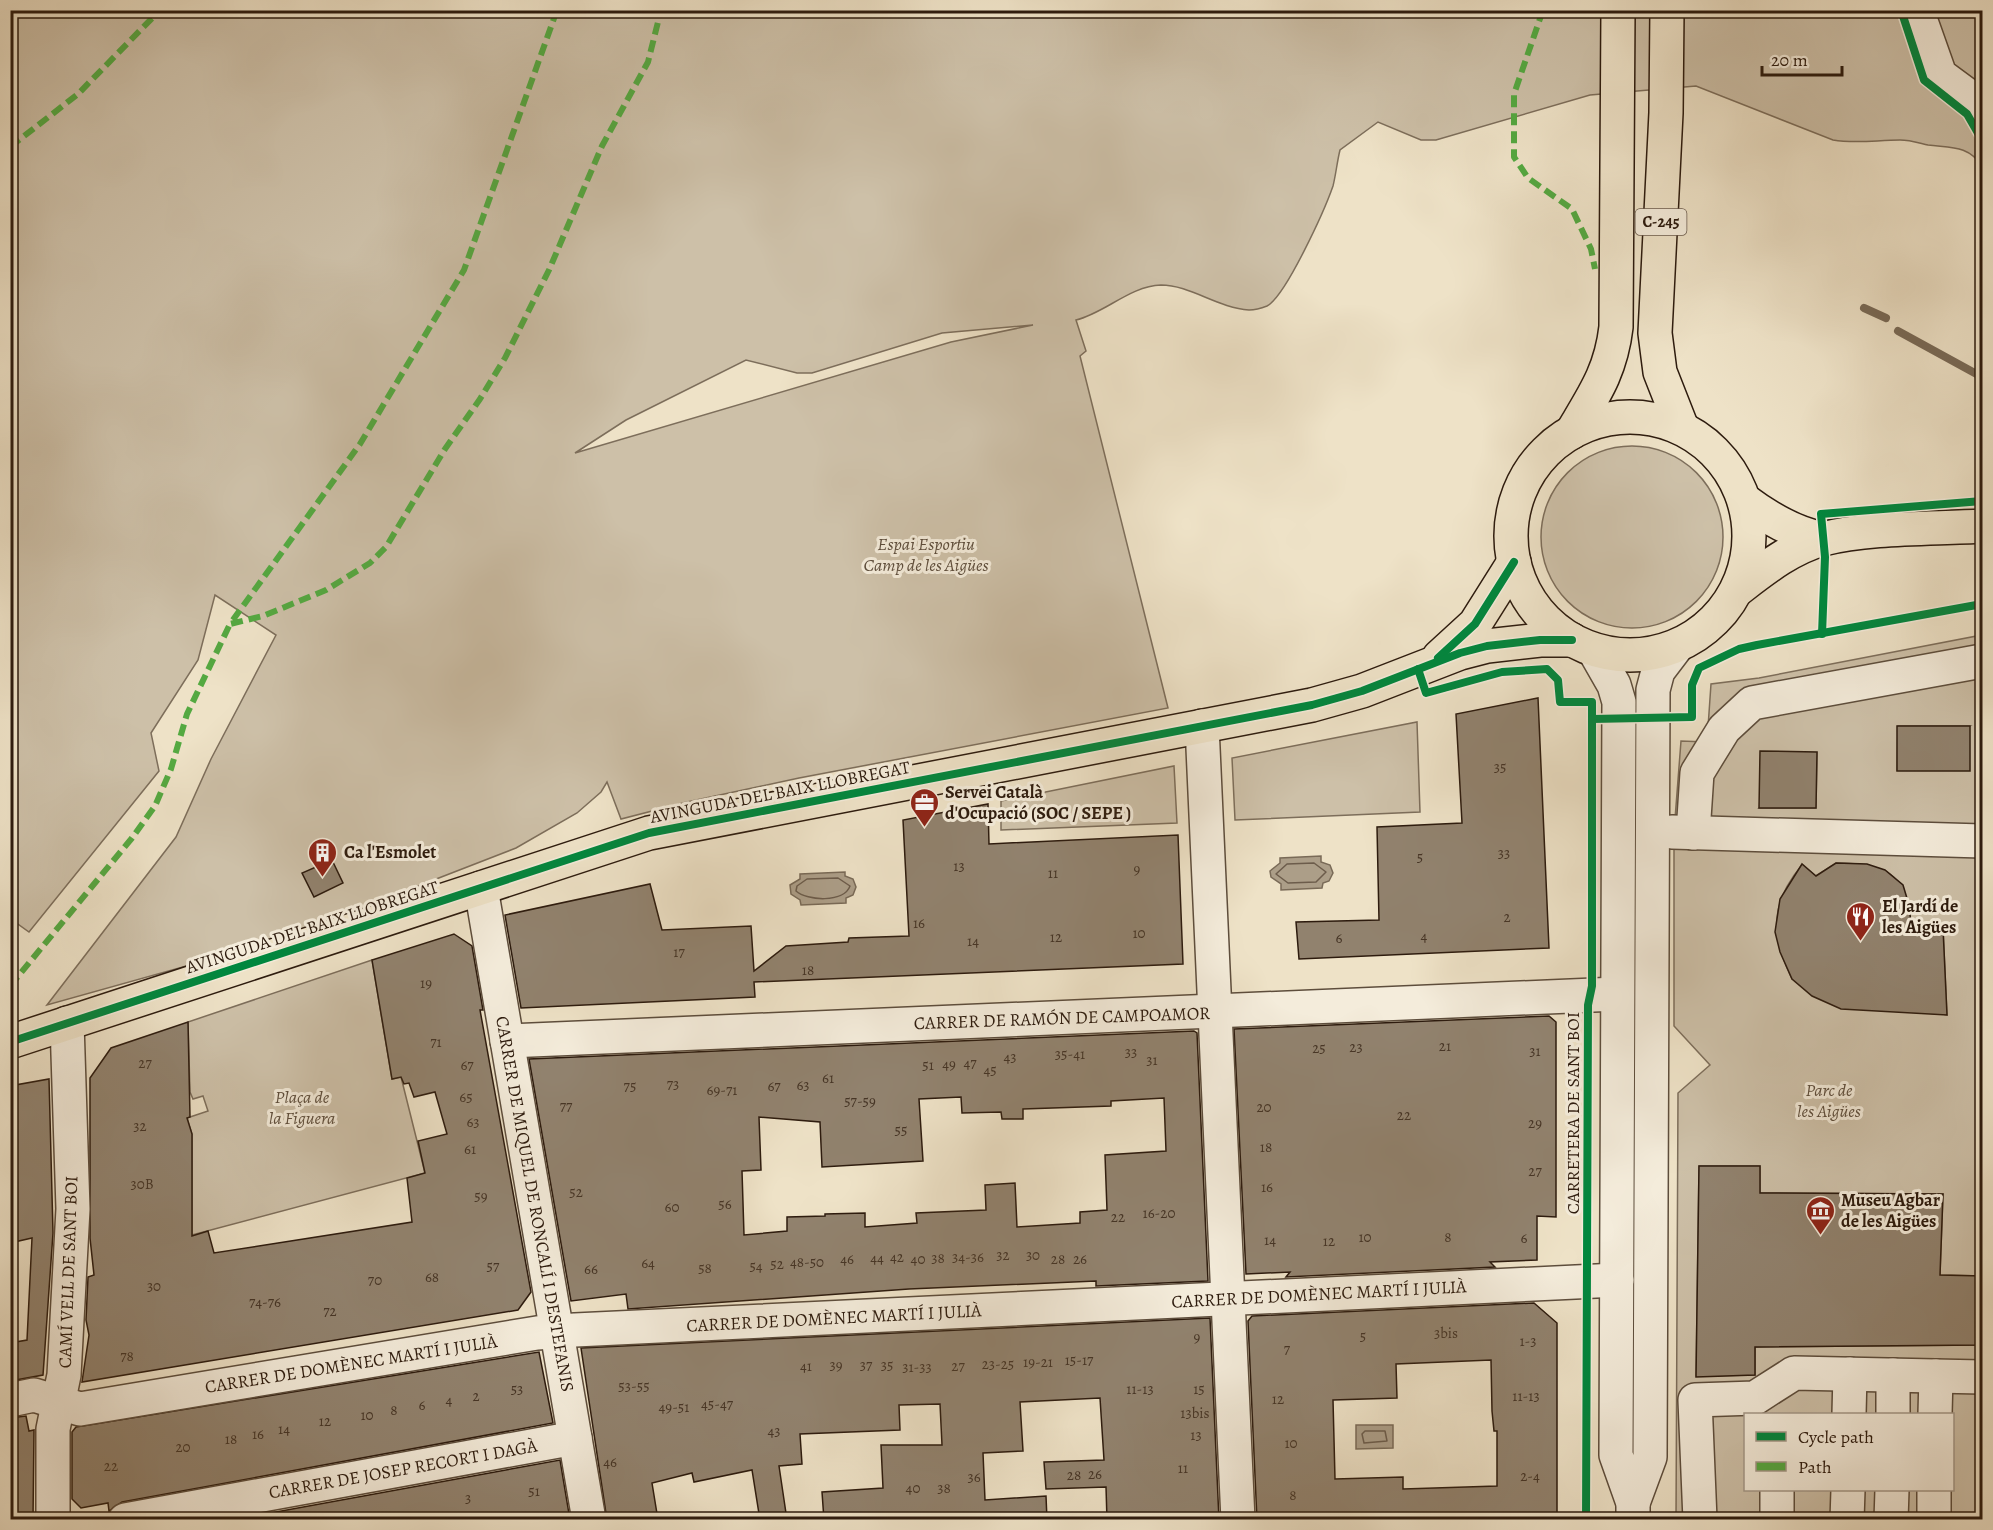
<svg xmlns="http://www.w3.org/2000/svg" width="1993" height="1530" viewBox="0 0 1993 1530" font-family="Alegreya,serif">
<rect width="100%" height="100%" fill="#eee2c7"/>
<filter id="stains"><feTurbulence type="fractalNoise" baseFrequency=".00333" numOctaves="4"/><feColorMatrix values="0 0 0 0 .2 0 0 0 0 .09 0 0 0 0 .02 0 0 0 .5 -.17"/></filter>
<radialGradient id="worn" r=".72"><stop offset=".6" stop-color="#630" stop-opacity="0"/><stop offset="1" stop-color="#630" stop-opacity=".3"/></radialGradient>
<g fill="#cdc0a8" stroke="#7d6e5b" stroke-width="1.5" fill-rule="evenodd">
<path d="M10 11H1982V166C1968 145 1951 148 1928 145 1919 143 1910 140 1900 140 1877 140 1856 144 1833 140L1696 86 1590 95 1436 140H1421L1378 122 1340 150C1337 162 1336 174 1333 186 1325 209 1286 296 1267 306 1262 308 1254 310 1249 310 1218 308 1190 285 1161 285 1130 286 1105 313 1076 320L1086 351 1080 356 1168 708 799 778 687 802 621 819 607 782 601 792 577 813 516 848 279 940 47 1005 176 837 211 759 276 635 215 595 198 660 151 733 159 771 29 932 11 919ZM1033 325 951 342 575 453 626 420 746 360 797 373H812L942 333Z"/>
<circle cx="1632" cy="537" r="91"/>
<path d="M1982 635V1276L1940 1275 1943 1194 1760 1193V1166H1699L1696 1376 1755 1375V1347L1982 1345V1519H1676L1678 1093 1710 1065 1674 1026V832L1681 741 1707 742 1711 684 1759 678ZM1898 726H1970L1897 770ZM1817 753 1816 808H1759ZM1836 863C1885 864 1906 871 1911 924L1943 928 1947 1015 1792 979C1771 935 1769 904 1802 865L1816 876ZM1746 1414H1952V1490H1746Z"/>
<path d="M1417 722 1420 812 1235 820 1232 758Z"/>
<path d="M1174 766 1177 823 1001 830V801Z"/>
<path d="M372 960 392 1079 401 1077 425 1173 192 1235V1134L187 1118 208 1111 203 1096 193 1099 190 1092 188 1022Z"/>
</g>
<g fill="#ac9e88" stroke="#796a57" stroke-width="1.5">
<path d="M1321 856V862L1330 865 1333 873 1329 881 1323 883 1322 888 1281 890V884L1271 877 1270 871 1280 863V858Z"/>
<path d="M845 872V876L853 879 856 887 853 895 846 898V903L801 905 800 900 791 894 790 885 800 879V874Z"/>
<path d="M1356 1425H1393V1448L1356 1449Z"/>
</g>
<g fill="none" stroke-linecap="round" stroke-linejoin="round">
<g stroke="#6c5c4b" stroke-width="1.5">
<path d="M1314 863 1326 872 1316 882 1288 883 1276 874 1287 864Z"/>
<path d="M838 878 850 886C844 903 807 901 796 891L797 886 807 879Z"/>
<path d="M1365 1431H1385L1387 1441 1364 1443 1362 1434Z"/>
</g>
<g stroke="#796a57" stroke-width="8">
<path d="M1864 308 1886 318"/>
<path d="M1898 331 1982 377"/>
</g>
</g>
<g fill="#91826e" stroke="#2d1b0e" stroke-width="1.5" fill-rule="evenodd">
<path d="M1538 698 1549 948 1299 959 1296 922 1379 920 1377 827 1462 823 1456 714Z"/>
<rect x="1897" y="726" width="73" height="45"/>
<path d="M1760 751 1817 752 1816 808H1759Z"/>
<path d="M988 804 989 844 1178 835 1183 964 754 982 755 997 521 1008 505 915 650 884 662 930 751 926 754 971 786 946 848 942 849 938 909 936 903 820Z"/>
<path d="M332 860 343 883 314 897 302 873Z"/>
<path d="M1836 863 1867 864 1885 870 1903 885 1909 905 1911 924 1943 928 1947 1015 1841 1009 1812 996 1792 979 1780 952 1775 932 1780 899 1802 864 1816 876Z"/>
<path d="M454 934 472 946 483 1010H480L531 1292 518 1310 82 1382 89 1335 86 1320 88 1277 94 1275 90 1238V1078L111 1048 188 1022 190 1117 187 1118 192 1134V1236L208 1231 214 1253 412 1222 407 1178 425 1173 418 1141 447 1134 435 1092 414 1097 409 1083 404 1084 401 1077 392 1079 372 960Z"/>
<path d="M1549 1016 1556 1022V1217L1537 1216V1260L1490 1262 1495 1267 1286 1277 1290 1272 1246 1274 1234 1029Z"/>
<path d="M1194 1031 1197 1033 1208 1281 1096 1286V1281L909 1289 628 1309 626 1294 571 1301 529 1059ZM961 1097 962 1113 1001 1112 1002 1119H1023V1109L1111 1106V1101L1164 1098 1166 1151 1105 1155 1107 1210 1080 1212V1223L1017 1227 1015 1183 985 1185 986 1210 916 1213 917 1223 865 1227V1213L825 1214V1216L787 1217V1231L744 1235 742 1171 761 1170 759 1117 820 1122 822 1167 923 1161 919 1099Z"/>
<path d="M49 1079 53 1233 43 1375 10 1381V1343L27 1340 32 1238 10 1243V1086Z"/>
<path d="M1699 1166H1760V1193L1943 1194 1940 1275 1983 1276V1345L1755 1347V1375L1696 1377Z"/>
<path d="M1534 1303 1557 1323V1520H1257L1248 1321 1252 1316ZM1491 1360 1492 1411 1494 1431H1497V1486L1403 1489V1477L1335 1479 1333 1400 1397 1398 1396 1364Z"/>
<path d="M1210 1318 1219 1520H1107L1106 1487 1046 1489 1044 1462 1104 1460 1100 1398 1020 1402 1023 1451 983 1453 985 1500 1046 1496 1047 1520H824L822 1492 883 1488 881 1445H942L940 1404 899 1405 900 1430 800 1434 802 1464 779 1466 787 1520H760L752 1470 694 1482 692 1473 652 1483 658 1520H607L581 1348Z"/>
<path d="M539 1352 553 1423 122 1502 109 1511 108 1503 81 1508 72 1499V1432L76 1427Z"/>
<path d="M26 1416 29 1431 34 1430 33 1519H10V1418Z"/>
<path d="M560 1460 570 1520H232Z"/>
</g>
<g fill="none" stroke-linecap="round" stroke-linejoin="round">
<defs>
<g id="minor">
<path d="M1917 10 1940 75 1982 106"/>
<path d="M1594 650 1614 685 1619 702 1616 1455 1633 1503V1520"/>
<path d="M1202 726 1238 1520"/>
<path d="M1672 832 1982 841"/>
<path d="M1693 833 1697 773 1724 729 1752 703 1982 661"/>
<path d="M481 888 589 1520"/>
<path d="M507 1041 1617 994"/>
<path d="M10 1400 34 1395 80 1409 537 1333 575 1330 1617 1280"/>
<path d="M1849 1414 1850 1374"/>
<path d="M1893 1414V1375"/>
<path d="M1935 1414 1936 1376"/>
<path d="M1633 1503 1650 1457 1653 690 1658 671 1677 646"/>
<path d="M53 1520V1429L64 1375 73 1209 67 1023"/>
<path d="M125 1520 575 1438"/>
<path d="M1700 1520 1695 1400 1755 1398 1794 1373 1982 1377"/>
<path d="M1777 1520V1490"/>
<path d="M1847 1520 1848 1490"/>
<path d="M1891 1520 1892 1490"/>
<path d="M1934 1520V1490"/>
</g>
<g id="major">
<circle cx="1630" cy="536" r="119"/>
<path d="M1744 500C1768 518 1793 533 1823 539"/>
<path d="M1737 590C1763 570 1790 548 1823 539 1869 527 1934 529 1982 526"/>
<path d="M1439 657 1475 624 1514 562"/>
<path d="M10 1042 649 833 1312 705 1362 691 1460 653 1487 646 1540 640H1572"/>
</g>
<g id="highway">
<path d="M1667 10 1666 113 1655 333 1660 372 1682 428"/>
<path d="M1572 432C1594 395 1611 371 1616 327L1618 10"/>
</g>
</defs>
<use href="#minor" stroke="#5d4d3c" stroke-width="36"/>
<use href="#major" stroke="#2d1b0e" stroke-width="36"/>
<use href="#highway" stroke="#2d1b0e" stroke-width="36"/>
<use href="#minor" stroke="#f4ecdb" stroke-width="33"/>
<use href="#major" stroke="#eee2c7" stroke-width="33"/>
<use href="#highway" stroke="#eee2c7" stroke-width="33"/>
<g stroke="#54a941" stroke-width="6" stroke-dasharray="12 6" stroke-linecap="butt">
<path d="M557 10 464 270 360 444 230 624 263 616 326 590 370 563 386 547 445 449 480 399 505 358 549 270 602 146 648 62 661 10"/>
<path d="M1543 10 1514 94V157L1528 178 1572 209 1591 249 1595 269"/>
<path d="M10 147 78 94 160 10"/>
<path d="M10 986 132 838 155 806 171 769 187 714 230 624"/>
</g>
<defs>
<g id="cycleway">
<path d="M1901 10 1924 80 1967 114 1982 140"/>
<path d="M1822 634 1825 557 1821 514 1982 501"/>
<path d="M1438 658 1475 624 1514 562"/>
<path d="M1418 669 1426 693 1502 672 1547 669 1558 680 1560 702H1592V986L1588 1005 1586 1520"/>
<path d="M1592 719 1692 717V685L1699 668 1739 649 1757 645 1982 604"/>
<path d="M10 1042 649 833 1312 705 1362 691 1460 653 1487 646 1540 640H1572"/>
</g>
</defs>
<use href="#cycleway" stroke="#f4ecdb" stroke-width="11"/>
<use href="#cycleway" stroke="#00873e" stroke-width="8"/>
</g>
<defs>
<symbol id="office-pin" viewBox="-11 -11 22 30"><path d="M0 17L-7.5 6A9.5 9.5 0 1 1 7.5 6Z" fill="#8f2418" stroke="#f4ecdb"/><path d="M-6-3h4V-5.5h4V-3h4V5H-6ZM-1-4.5V-3h2v-1.5ZM-6 0V1H6V0Z" fill="#fff"/></symbol>
<symbol id="building-pin" viewBox="-11 -11 22 30"><path d="M0 17L-7.5 6A9.5 9.5 0 1 1 7.5 6Z" fill="#8f2418" stroke="#f4ecdb"/><path d="M-4-6H4V6H1V3H-1V6H-4ZM-2.5-4.3h1.7v1.8h-1.7ZM.8-4.3h1.7v1.8H.8ZM-2.5-1h1.7V.8h-1.7ZM.8-1h1.7V.8H.8Z" fill="#fff"/></symbol>
<symbol id="restaurant-pin" viewBox="-11 -11 22 30"><path d="M0 17L-7.5 6A9.5 9.5 0 1 1 7.5 6Z" fill="#8f2418" stroke="#f4ecdb"/><path d="M-5-6h1v4h1v-4h1v4h1v-4h1v5L-1.5 .5V6h-2V.5L-5-1ZM5-6V6H3V1.5H1.5Q1.5-4 5-6Z" fill="#fff"/></symbol>
<symbol id="museum-pin" viewBox="-11 -11 22 30"><path d="M0 17L-7.5 6A9.5 9.5 0 1 1 7.5 6Z" fill="#8f2418" stroke="#f4ecdb"/><path d="M0-6L6-3V-2H-6V-3ZM-5-1h2V3h-2ZM-1-1h2V3h-2ZM3-1h2V3H3ZM-6 4H6V6H-6Z" fill="#fff"/></symbol>
</defs>
<g fill-rule="evenodd">
<use href="#office-pin" x="908" y="786" width="33" height="45"/>
<use href="#building-pin" x="306" y="836" width="33" height="45"/>
<use href="#restaurant-pin" x="1844" y="900" width="33" height="45"/>
<use href="#museum-pin" x="1804" y="1194" width="33" height="45"/>
</g>
<g text-anchor="middle" dominant-baseline="central" stroke-width="6" stroke-linejoin="round" paint-order="stroke">
<g font-size="15" fill="#463526">
<text x="1500" y="767">35</text>
<text x="1504" y="853">33</text>
<text x="1420" y="857">5</text>
<text x="959" y="866">13</text>
<text x="1137" y="869">9</text>
<text x="1053" y="873">11</text>
<text x="1507" y="917">2</text>
<text x="919" y="923">16</text>
<text x="1139" y="933">10</text>
<text x="1424" y="936">4</text>
<text x="1056" y="937">12</text>
<text x="1339" y="938">6</text>
<text x="973" y="941">14</text>
<text x="679" y="952">17</text>
<text x="808" y="970">18</text>
<text x="426" y="983">19</text>
<text x="436" y="1042">71</text>
<text x="1445" y="1046">21</text>
<text x="1356" y="1047">23</text>
<text x="1319" y="1048">25</text>
<text x="1535" y="1051">31</text>
<text x="1131" y="1052">33</text>
<text x="1070" y="1054">35-41</text>
<text x="1010" y="1057">43</text>
<text x="1152" y="1060">31</text>
<text x="145" y="1063">27</text>
<text x="970" y="1063">47</text>
<text x="949" y="1064">49</text>
<text x="467" y="1065">67</text>
<text x="928" y="1065">51</text>
<text x="990" y="1070">45</text>
<text x="828" y="1078">61</text>
<text x="673" y="1084">73</text>
<text x="803" y="1085">63</text>
<text x="630" y="1086">75</text>
<text x="774" y="1086">67</text>
<text x="722" y="1090">69-71</text>
<text x="466" y="1097">65</text>
<text x="860" y="1101">57-59</text>
<text x="566" y="1106">77</text>
<text x="1264" y="1107">20</text>
<text x="1404" y="1115">22</text>
<text x="473" y="1122">63</text>
<text x="1535" y="1123">29</text>
<text x="140" y="1126">32</text>
<text x="901" y="1130">55</text>
<text x="1266" y="1147">18</text>
<text x="470" y="1149">61</text>
<text x="1535" y="1171">27</text>
<text x="142" y="1184">30B</text>
<text x="1267" y="1187">16</text>
<text x="576" y="1192">52</text>
<text x="481" y="1196">59</text>
<text x="725" y="1204">56</text>
<text x="672" y="1207">60</text>
<text x="1159" y="1213">16-20</text>
<text x="1118" y="1217">22</text>
<text x="1365" y="1237">10</text>
<text x="1448" y="1237">8</text>
<text x="1524" y="1238">6</text>
<text x="1270" y="1240">14</text>
<text x="1329" y="1241">12</text>
<text x="1003" y="1255">32</text>
<text x="1033" y="1255">30</text>
<text x="897" y="1257">42</text>
<text x="968" y="1257">34-36</text>
<text x="877" y="1258">44</text>
<text x="938" y="1258">38</text>
<text x="847" y="1259">46</text>
<text x="918" y="1259">40</text>
<text x="1058" y="1259">28</text>
<text x="1080" y="1259">26</text>
<text x="807" y="1262">48-50</text>
<text x="648" y="1263">64</text>
<text x="777" y="1264">52</text>
<text x="493" y="1266">57</text>
<text x="756" y="1266">54</text>
<text x="705" y="1268">58</text>
<text x="591" y="1269">66</text>
<text x="432" y="1277">68</text>
<text x="375" y="1280">70</text>
<text x="154" y="1286">30</text>
<text x="265" y="1302">74-76</text>
<text x="330" y="1311">72</text>
<text x="1446" y="1333">3bis</text>
<text x="1363" y="1336">5</text>
<text x="1197" y="1337">9</text>
<text x="1528" y="1341">1-3</text>
<text x="1287" y="1349">7</text>
<text x="127" y="1356">78</text>
<text x="1079" y="1360">15-17</text>
<text x="1038" y="1362">19-21</text>
<text x="998" y="1364">23-25</text>
<text x="836" y="1365">39</text>
<text x="866" y="1365">37</text>
<text x="887" y="1365">35</text>
<text x="806" y="1366">41</text>
<text x="958" y="1366">27</text>
<text x="917" y="1367">31-33</text>
<text x="634" y="1386">53-55</text>
<text x="517" y="1389">53</text>
<text x="1140" y="1389">11-13</text>
<text x="1199" y="1389">15</text>
<text x="476" y="1396">2</text>
<text x="1526" y="1396">11-13</text>
<text x="1278" y="1399">12</text>
<text x="449" y="1400">4</text>
<text x="717" y="1404">45-47</text>
<text x="422" y="1405">6</text>
<text x="674" y="1407">49-51</text>
<text x="394" y="1410">8</text>
<text x="1195" y="1413">13bis</text>
<text x="367" y="1415">10</text>
<text x="325" y="1421">12</text>
<text x="284" y="1429">14</text>
<text x="774" y="1431">43</text>
<text x="258" y="1434">16</text>
<text x="1196" y="1435">13</text>
<text x="231" y="1439">18</text>
<text x="1291" y="1443">10</text>
<text x="183" y="1447">20</text>
<text x="610" y="1462">46</text>
<text x="111" y="1466">22</text>
<text x="1183" y="1468">11</text>
<text x="1095" y="1474">26</text>
<text x="1074" y="1475">28</text>
<text x="1530" y="1476">2-4</text>
<text x="974" y="1477">36</text>
<text x="913" y="1488">40</text>
<text x="944" y="1488">38</text>
<text x="534" y="1491">51</text>
<text x="1293" y="1495">8</text>
<text x="468" y="1498">3</text>
</g>
<rect fill="#f4ecdb" stroke="#695a4c" stroke-width="1.5" x="1635.5" y="209" width="51" height="26" rx="4.5"/>
<g font-size="16" font-weight="bold" fill="#2d1b0e">
<text x="1661" y="222">C-245</text>
</g>
<g font-size="18" font-style="italic" fill="#5d4d3c" stroke="#f4ecdb">
<text x="926" y="544">Espai Esportiu<tspan x="926" dy="21">Camp de les Aigües</tspan></text>
<text x="1829" y="1090">Parc de<tspan x="1829" dy="21">les Aigües</tspan></text>
<text x="302" y="1097">Plaça de<tspan x="302" dy="21">la Figuera</tspan></text>
</g>
<g font-size="18" fill="#2d1b0e" stroke="#f4ecdb">
<text transform="translate(780 792) rotate(-11)">AVINGUDA DEL BAIX LLOBREGAT</text>
<text transform="translate(312 927) rotate(-18)">AVINGUDA DEL BAIX LLOBREGAT</text>
<text transform="translate(1062 1018) rotate(-2)">CARRER DE RAMÓN DE CAMPOAMOR</text>
<text transform="translate(1573 1113) rotate(-90)">CARRETERA DE SANT BOI</text>
<text transform="translate(535 1204) rotate(80)">CARRER DE MIQUEL DE RONCALÍ I DESTEFANIS</text>
<text transform="translate(68 1272) rotate(-88)">CAMÍ VELL DE SANT BOI</text>
<text transform="translate(1319 1294) rotate(-3)">CARRER DE DOMÈNEC MARTÍ I JULIÀ</text>
<text transform="translate(834 1318) rotate(-3)">CARRER DE DOMÈNEC MARTÍ I JULIÀ</text>
<text transform="translate(351 1364) rotate(-9)">CARRER DE DOMÈNEC MARTÍ I JULIÀ</text>
<text transform="translate(403 1469) rotate(-10)">CARRER DE JOSEP RECORT I DAGÀ</text>
</g>
<g font-size="18" font-weight="bold" fill="#2d1b0e" stroke="#f4ecdb" text-anchor="start">
<text x="945" y="792">Servei Català<tspan x="945" dy="21">d'Ocupació (SOC / SEPE )</tspan></text>
<text x="344" y="852">Ca l'Esmolet</text>
<text x="1882" y="906">El Jardí de<tspan x="1882" dy="21">les Aigües</tspan></text>
<text x="1841" y="1200">Museu Agbar<tspan x="1841" dy="21">de les Aigües</tspan></text>
</g>
</g>
<rect width="1993" height="1530" fill="none" stroke="#eee2c7" stroke-width="36"/>
<rect x="12" y="12" width="1969" height="1506" fill="none" stroke="#2d1b0e" stroke-width="3"/>
<rect x="18" y="18" width="1957" height="1494" fill="none" stroke="#2d1b0e" stroke-width="1.5"/>
<rect x="1744" y="1413" width="210" height="78" fill="#f4ecdb" stroke="#a49889" stroke-width="1.5"/>
<rect x="1756" y="1432" width="30" height="9" fill="#00873e" stroke="#a49889" stroke-width="1.5"/>
<text x="1798" y="1443" font-size="18" fill="#2d1b0e">Cycle path</text>
<rect x="1756" y="1462" width="30" height="9" fill="#54a941" stroke="#a49889" stroke-width="1.5"/>
<text x="1798" y="1473" font-size="18" fill="#2d1b0e">Path</text>
<path d="M1762 66v9h80v-9" fill="none" stroke="#2d1b0e" stroke-width="3"/>
<text x="1771" y="66" font-size="18" fill="#2d1b0e" stroke="#f4ecdb" stroke-width="4.5" paint-order="stroke">20 m</text>
<rect width="100%" height="100%" filter="url(#stains)"/>
<rect width="100%" height="100%" fill="url(#worn)"/>
</svg>
